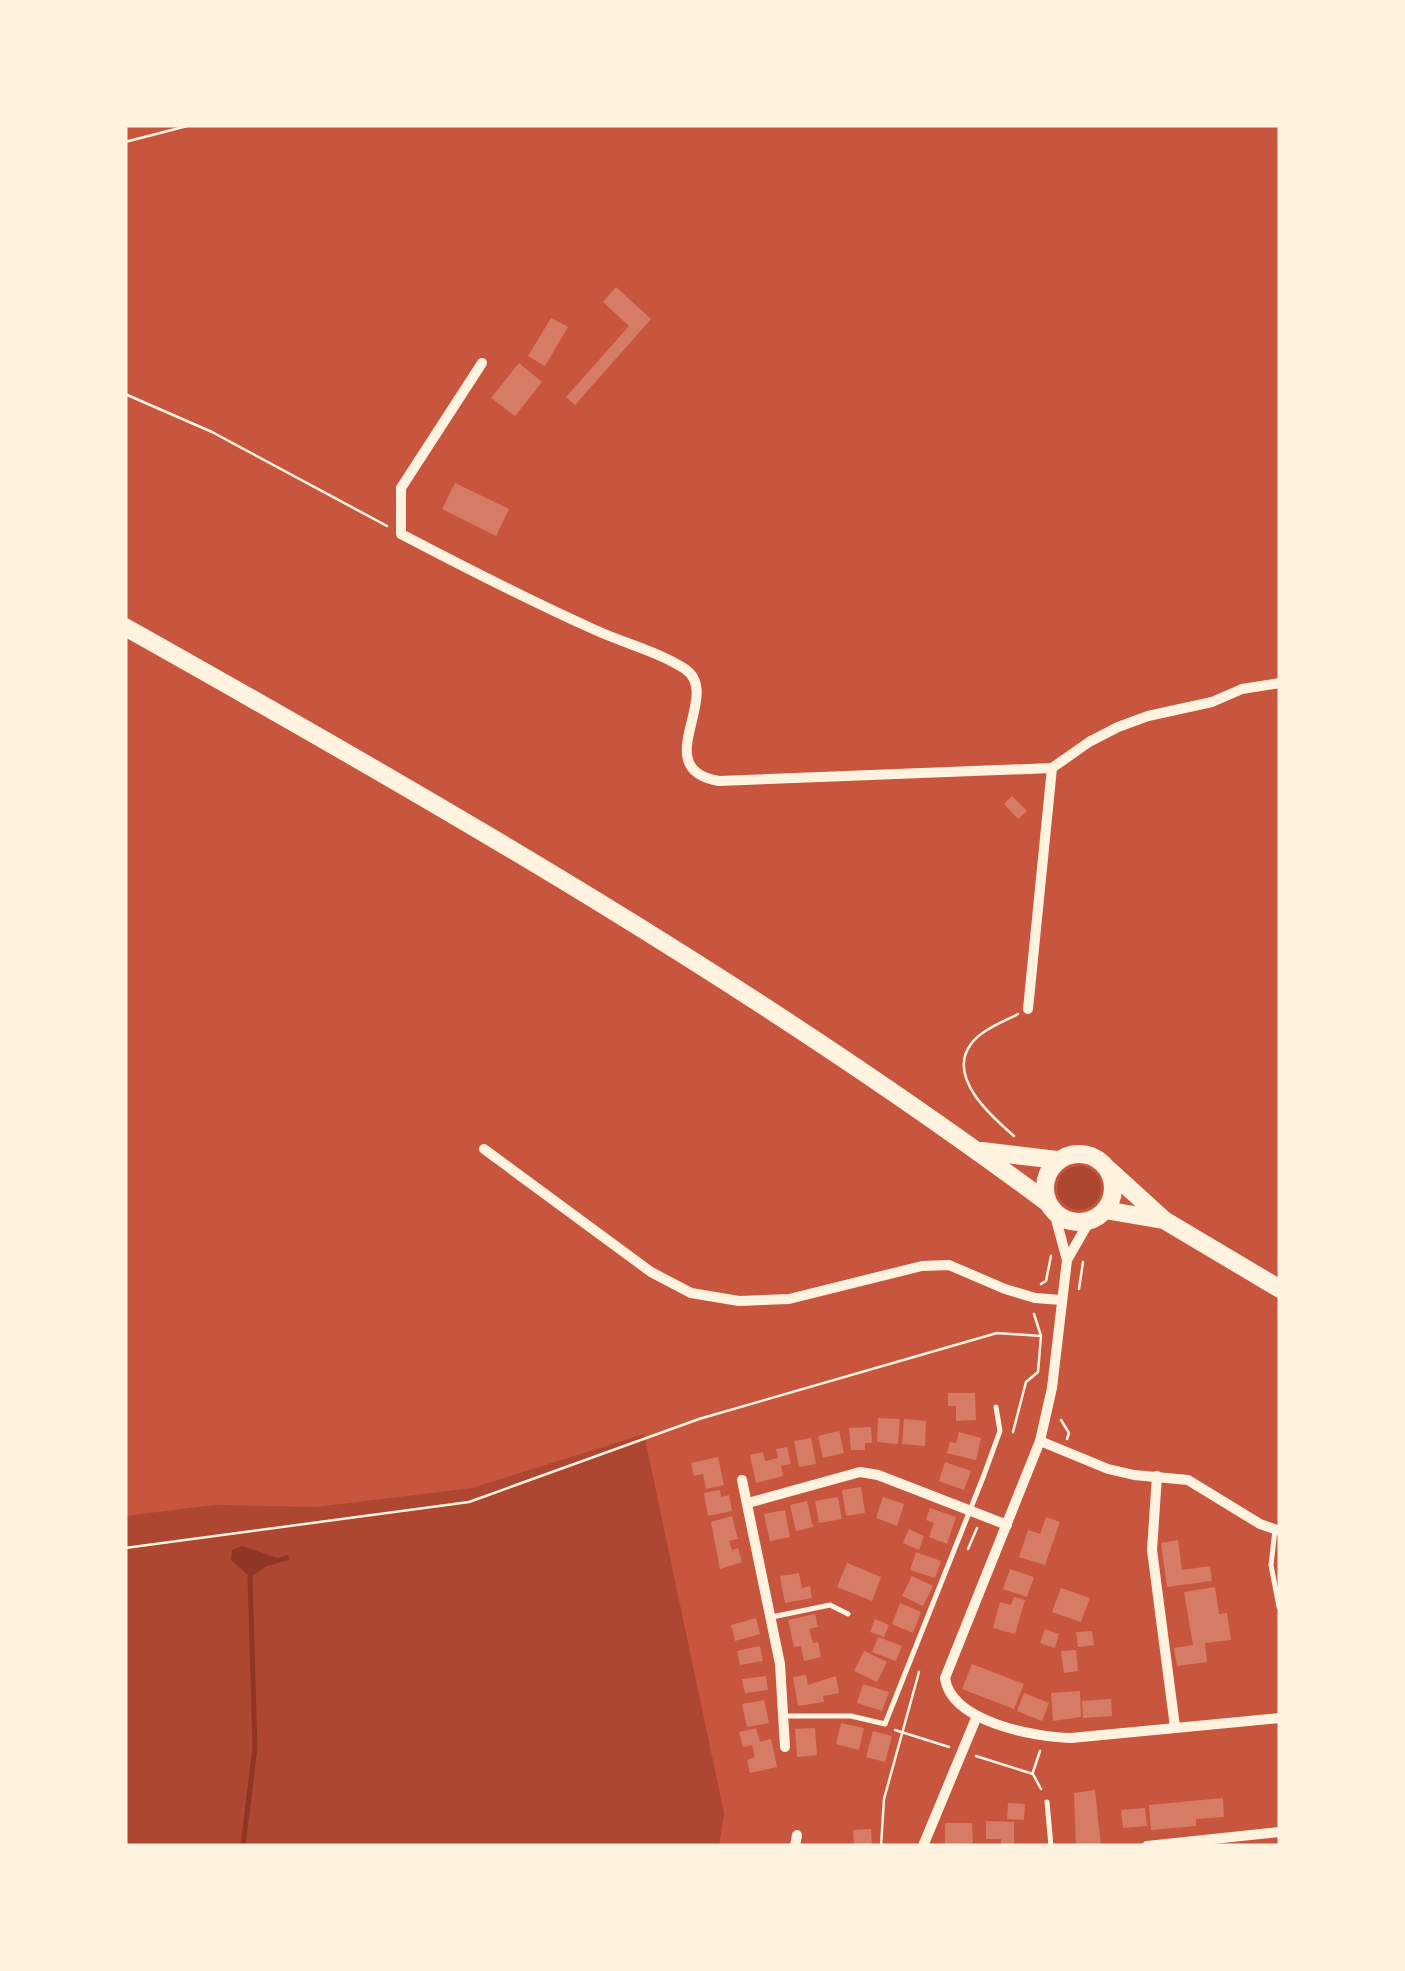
<svg xmlns="http://www.w3.org/2000/svg" width="1405" height="1971" viewBox="0 0 1405 1971" font-family="'Space Grotesk',sans-serif">
<rect width="100%" height="100%" fill="#c8553d"/>
<g fill="#ae4732">
<circle cx="1079" cy="1188" r="22"/>
<path d="M644 1434 724 1813 719 1846H125V1516L214 1505 316 1507 472 1488Z"/>
</g>
<path fill="#8f3625" d="M242 1546 277 1558 288 1555 289 1560 267 1566 250 1577 231 1560 232 1550Z"/>
<g fill="none" stroke-linecap="round" stroke-linejoin="round">
<path stroke="#8f3625" stroke-width="5" d="M243 1846 255 1747 250 1577"/>
</g>
<g fill="#d67c66">
<path d="M616 287 651 319 575 405 566 397 629 326 603 302Z"/>
<path d="M551 318 568 327 545 366 528 356Z"/>
<path d="M519 363 542 382 515 416 491 398Z"/>
<path d="M455 483 509 509 496 536 442 509Z"/>
<path d="M1012 796 1027 811 1018 819 1004 804Z"/>
<path d="M948 1393H975L976 1420 956 1421V1406H948Z"/>
<path d="M878 1418 900 1419 898 1444 877 1442Z"/>
<path d="M904 1419 926 1421 925 1446 902 1444Z"/>
<path d="M871 1427 872 1443H865V1450H851L849 1428Z"/>
<path d="M839 1431 844 1453 823 1458 818 1436Z"/>
<path d="M959 1432 981 1438 976 1460 947 1453 950 1442 956 1443Z"/>
<path d="M811 1438 816 1464 799 1467 794 1441Z"/>
<path d="M787 1447 791 1464 781 1466 783 1476 756 1483 750 1455 763 1452 765 1461 778 1458 776 1449Z"/>
<path d="M718 1457 724 1485 706 1489 703 1474 694 1476 691 1463Z"/>
<path d="M945 1462 971 1471 964 1490 939 1481Z"/>
<path d="M861 1487 865 1513 846 1516 842 1490Z"/>
<path d="M720 1490 721 1497 729 1495 732 1511 708 1516 704 1493Z"/>
<path d="M838 1497 842 1519 819 1523 815 1501Z"/>
<path d="M883 1497 904 1504 897 1526 876 1518Z"/>
<path d="M807 1501 813 1527 796 1531 790 1505Z"/>
<path d="M930 1508 956 1517 947 1544 929 1537 934 1523 926 1520Z"/>
<path d="M785 1510 790 1537 770 1541 764 1514Z"/>
<path d="M732 1516 738 1539 729 1541 732 1550 738 1548 742 1562 720 1569 711 1522Z"/>
<path d="M1046 1517 1060 1522 1045 1565 1019 1557 1028 1530 1040 1534Z"/>
<path d="M909 1529 924 1536 919 1550 903 1543Z"/>
<path d="M1178 1540 1182 1570 1210 1566 1212 1581 1167 1587 1161 1543Z"/>
<path d="M916 1552 941 1561 935 1578 910 1570Z"/>
<path d="M847 1563 881 1577 872 1601 837 1587Z"/>
<path d="M1010 1569 1034 1577 1027 1597 1003 1589Z"/>
<path d="M799 1573 802 1588 810 1586 812 1598 785 1603 780 1576Z"/>
<path d="M912 1576 933 1586 923 1606 902 1596Z"/>
<path d="M1215 1587 1219 1614 1227 1613 1231 1640 1205 1643 1207 1662 1177 1666 1174 1648 1193 1645 1184 1592Z"/>
<path d="M1061 1588 1090 1598 1081 1622 1052 1612Z"/>
<path d="M1014 1597 1025 1600 1015 1634 993 1628 1000 1602 1011 1605Z"/>
<path d="M900 1603 921 1612 913 1633 892 1624Z"/>
<path d="M815 1614 818 1627 809 1629 813 1643 818 1642 821 1657 804 1661 801 1646 794 1647 788 1620Z"/>
<path d="M756 1618 760 1634 735 1641 731 1625Z"/>
<path d="M875 1619 889 1625 884 1637 870 1632Z"/>
<path d="M1045 1629 1059 1634 1055 1648 1040 1643Z"/>
<path d="M1092 1631 1094 1645 1078 1647 1076 1632Z"/>
<path d="M878 1637 902 1646 896 1661 872 1652Z"/>
<path d="M760 1646 763 1661 740 1665 737 1651Z"/>
<path d="M1076 1650 1078 1671 1064 1673 1061 1651Z"/>
<path d="M864 1651 887 1662 877 1682 854 1671Z"/>
<path d="M972 1664 1024 1684 1014 1709 962 1689Z"/>
<path d="M806 1675 808 1685 836 1676 839 1693 823 1696 824 1702 798 1706 793 1677Z"/>
<path d="M766 1676 768 1690 745 1693 742 1679Z"/>
<path d="M863 1684 889 1692 882 1711 857 1703Z"/>
<path d="M1080 1691 1081 1717 1053 1721 1051 1693Z"/>
<path d="M1024 1693 1049 1703 1042 1721 1017 1711Z"/>
<path d="M1111 1699 1112 1716 1083 1718 1082 1701Z"/>
<path d="M764 1700 769 1723 747 1727 742 1704Z"/>
<path d="M841 1723 864 1728 859 1750 836 1744Z"/>
<path d="M756 1728 760 1742 771 1739 777 1767 750 1773 747 1760 755 1757 752 1745 743 1747 739 1732Z"/>
<path d="M815 1728 817 1755 797 1757 795 1729Z"/>
<path d="M873 1731 892 1736 885 1762 866 1757Z"/>
<path d="M1095 1790 1101 1846H1076L1074 1793Z"/>
<path d="M1223 1798 1224 1817 1196 1819V1826L1151 1830 1149 1805Z"/>
<path d="M1008 1803 1025 1804 1024 1820 1007 1819Z"/>
<path d="M1145 1808 1147 1826 1123 1828 1121 1810Z"/>
<path d="M986 1821 1014 1822V1846H1001V1839H986Z"/>
<path d="M945 1823H972L973 1843 945 1846Z"/>
<path d="M871 1829 872 1846H854L853 1830Z"/>
</g>
<g fill="none" stroke-linecap="round" stroke-linejoin="round">
<g stroke="#fff3e0" stroke-width="2.5">
<path d="M125 142 191 125"/>
<path d="M125 394 212 432 387 526"/>
<path d="M1014 1136C992 1117 946 1077 971 1044 981 1030 1003 1022 1018 1014"/>
<path d="M1041 1284 1046 1281 1051 1256"/>
<path d="M1079 1289 1083 1262"/>
<path d="M1061 1420 1069 1433 1067 1439"/>
<path d="M1013 1432 1026 1382 1038 1372 1041 1336 1034 1314"/>
<path d="M125 1548 469 1502 699 1419 997 1333 1041 1336"/>
<path d="M968 1549 977 1528"/>
<path d="M895 1730 949 1747"/>
<path d="M976 1756 1033 1774 1041 1789"/>
<path d="M1033 1772 1040 1751"/>
<path d="M881 1846 884 1799 919 1672"/>
</g>
<g stroke="#fff3e0" stroke-width="5">
<path d="M1275 1530 1271 1565 1279 1607"/>
<path d="M772 1617 830 1605 848 1614"/>
<path d="M785 1716H851L885 1724 984 1475 1000 1431 996 1407"/>
<path d="M1047 1802 1051 1846"/>
</g>
<g stroke="#fff3e0" stroke-width="10">
<path d="M482 363 401 488V534C464 567 528 600 593 629 623 643 657 651 685 669 724 695 647 769 719 781L1052 768 1089 742 1118 727 1148 716 1212 702 1242 689 1280 683"/>
<path d="M1028 1009 1052 768"/>
<path d="M484 1149 651 1272 691 1293 739 1301 789 1299 922 1266 949 1265 1005 1289 1035 1298 1061 1300"/>
<path d="M1054 1212 1067 1260"/>
<path d="M1090 1220 1067 1260 1052 1388 1040 1441 945 1678C951 1722 1034 1737 1071 1738L1280 1718"/>
<path d="M1040 1441 1108 1469 1134 1475 1188 1480 1260 1524 1280 1531"/>
<path d="M1157 1476 1152 1550 1175 1727"/>
<path d="M742 1480 780 1664 785 1747"/>
<path d="M748 1503 860 1472 878 1475 1007 1525"/>
<path d="M795 1846 797 1835"/>
<path d="M923 1846 977 1716"/>
<path d="M1147 1846 1280 1832"/>
</g>
<g stroke="#fff3e0" stroke-width="18">
<path d="M125 627C442 805 756 986 1048 1203"/>
<path d="M982 1151 1057 1160"/>
<circle cx="1079" cy="1188" r="34"/>
<path d="M1109 1170 1164 1220 1280 1289"/>
<path d="M1105 1210 1163 1220"/>
</g>
</g>
<rect width="1405" height="1971" fill="none" stroke="#fff3e0" stroke-width="255"/>
</svg>
